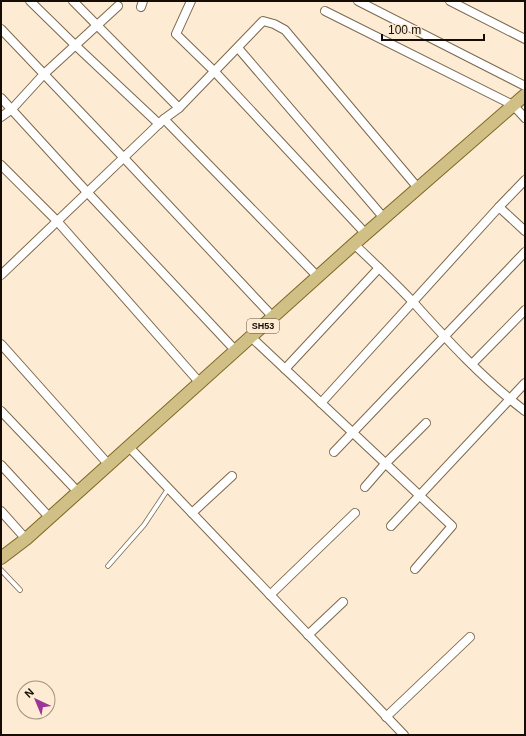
<svg xmlns="http://www.w3.org/2000/svg" width="526" height="736" viewBox="0 0 526 736" font-family="Arial,sans-serif">
<rect width="100%" height="100%" fill="#fdebd3"/>
<g fill="none" stroke-linecap="round" stroke-linejoin="round">
<defs>
<g id="lane">
<path d="M108 566 144 525 168 489"/>
<path d="M1 570 20 590"/>
</g>
<g id="street">
<path d="M30 1 75 45 159 124"/>
<path d="M73 1 179 108"/>
<path d="M191 1 176 34 215 72 366 234"/>
<path d="M358 1 525 86"/>
<path d="M450 1 525 39"/>
<path d="M141 7 143 1"/>
<path d="M325 11 513 105 525 118"/>
<path d="M1 29 124 158 273 317"/>
<path d="M238 48 384 218"/>
<path d="M1 98 87 192 236 351"/>
<path d="M1 117 12 109 44 74 118 6"/>
<path d="M164 119 318 277"/>
<path d="M1 165 57 221 200 383"/>
<path d="M525 180 499 207 525 231"/>
<path d="M354 244C374 263 394 282 413 302 448 341 483 379 525 411"/>
<path d="M1 275 164 119 179 108 263 21 274 24 285 30 418 188"/>
<path d="M251 337 452 526 415 569"/>
<path d="M1 344 109 465"/>
<path d="M472 364 525 310"/>
<path d="M285 369 379 268"/>
<path d="M321 403 499 207"/>
<path d="M1 411 79 493"/>
<path d="M129 447 404 735"/>
<path d="M334 452 525 252"/>
<path d="M1 465 50 518"/>
<path d="M365 487 385 464 426 423"/>
<path d="M1 511 26 539"/>
<path d="M192 513 232 476"/>
<path d="M391 526 525 383"/>
<path d="M270 595 355 513"/>
<path d="M308 635 343 602"/>
<path d="M386 717 470 637"/>
</g>
<path id="primary" d="M1 558 26 539 354 244 525 95"/>
</defs>
<use href="#lane" stroke="#7b684d" stroke-width="5.5"/>
<use href="#street" stroke="#7b684d" stroke-width="10"/>
<use href="#primary" stroke="#7c6623" stroke-width="14"/>
<use href="#lane" stroke="#fff" stroke-width="4"/>
<use href="#street" stroke="#fff" stroke-width="8"/>
<use href="#primary" stroke="#d1c085" stroke-width="12"/>
</g>
<g text-anchor="middle" dominant-baseline="central" stroke-width="3" stroke-linejoin="round" paint-order="stroke">
<rect fill="#fdebd3" stroke="#5b5042" stroke-width="1" x="247" y="319" width="32" height="14" rx="3"/>
<g font-size="9" font-weight="bold" fill="#150d04">
<text x="263" y="326">SH53</text>
</g>
</g>
<rect width="526" height="736" fill="none" stroke="#150d04" stroke-width="4"/>
<g transform="translate(36 700) rotate(316)"><circle r="19" fill="#fdebd3" stroke="#a09280"/>
<path d="M0-3L7 15L0 10L-7 15Z" fill="#9d3497"/>
<text y="-6" font-size="11" font-weight="bold" text-anchor="middle" fill="#150d04">N</text>
</g>
<path d="M382 34v6h102v-6" fill="none" stroke="#150d04" stroke-width="2"/>
<text x="388" y="34" font-size="12" fill="#150d04" stroke="#fdebd3" stroke-width="3" paint-order="stroke">100 m</text>
</svg>
